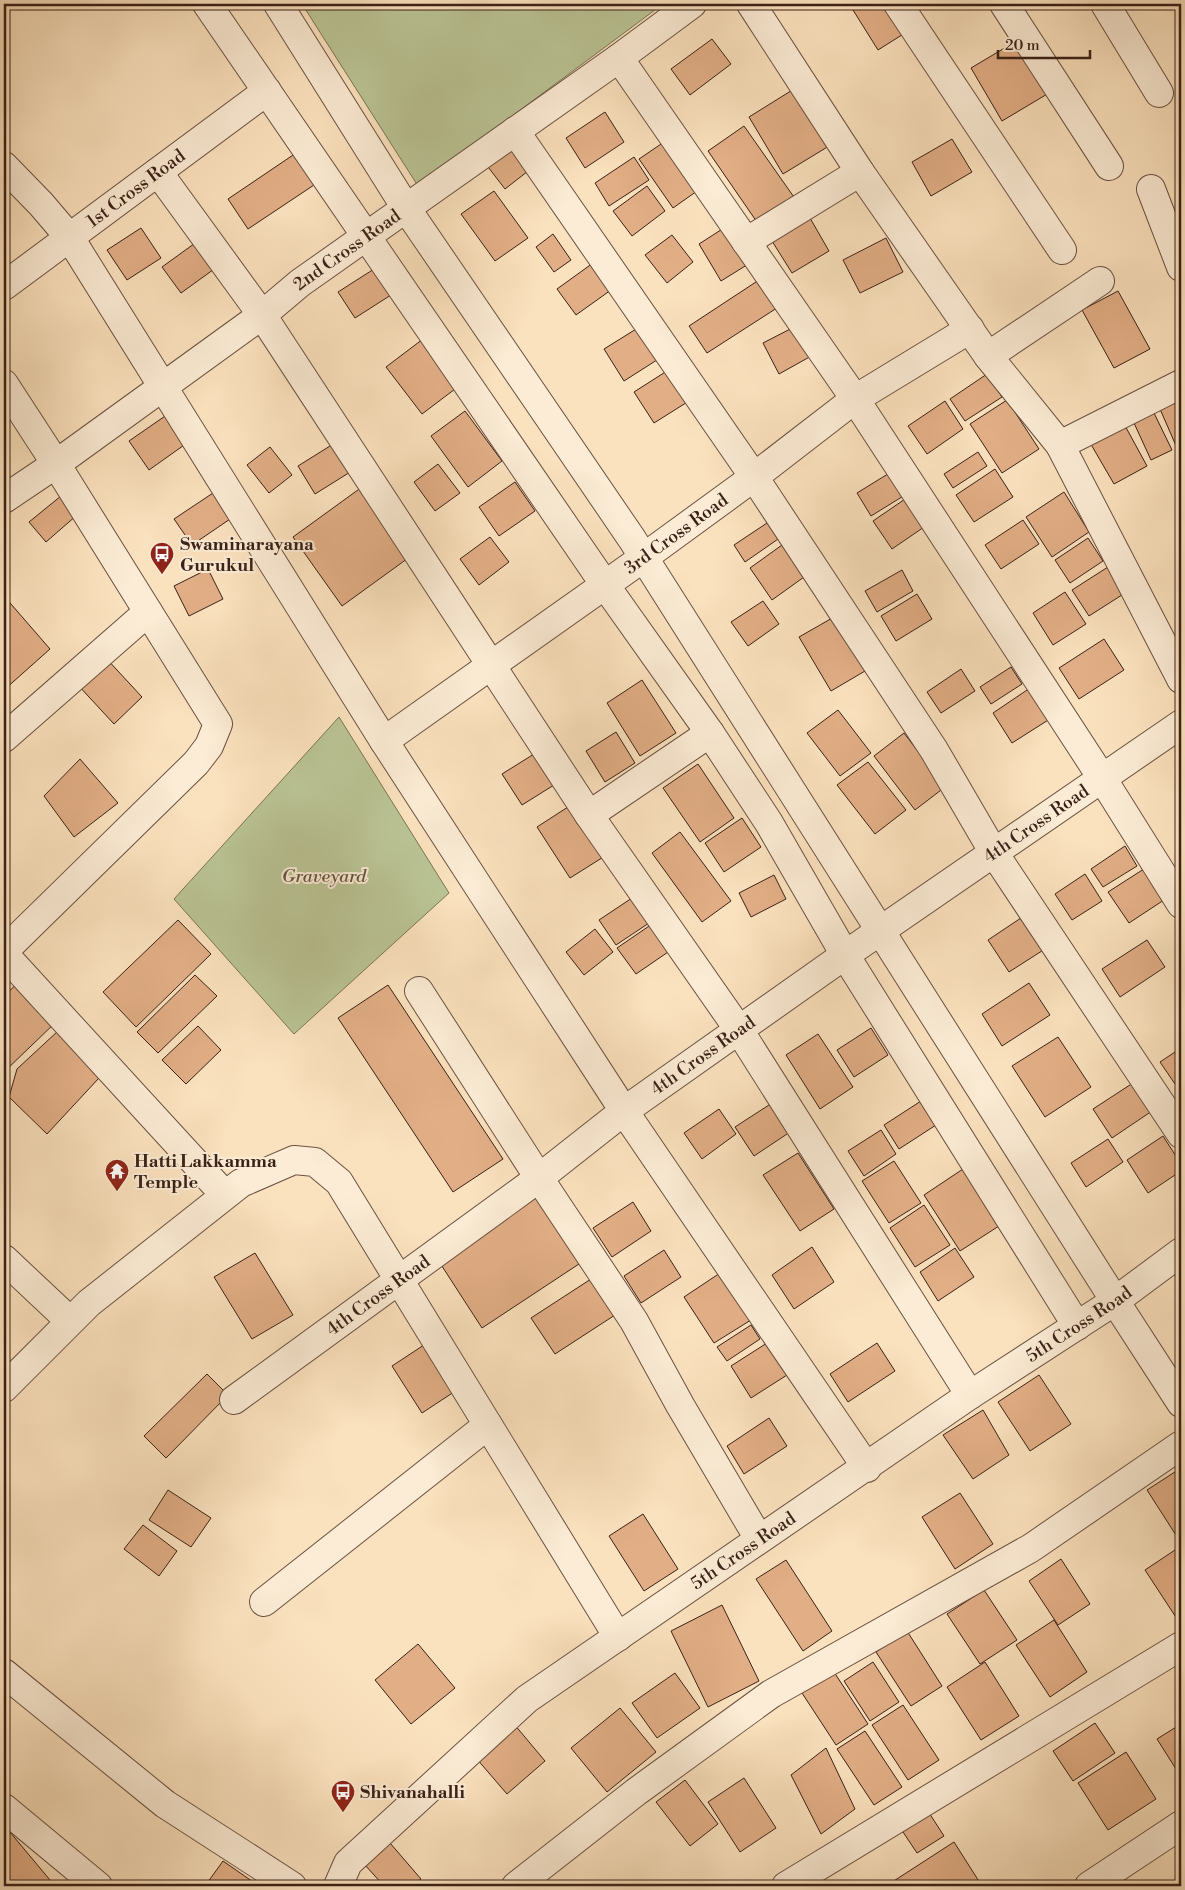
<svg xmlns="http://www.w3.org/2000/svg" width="1185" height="1890" viewBox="0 0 1185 1890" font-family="'Libre Bodoni',serif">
<rect width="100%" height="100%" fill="#fbe2be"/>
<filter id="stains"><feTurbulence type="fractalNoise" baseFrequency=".004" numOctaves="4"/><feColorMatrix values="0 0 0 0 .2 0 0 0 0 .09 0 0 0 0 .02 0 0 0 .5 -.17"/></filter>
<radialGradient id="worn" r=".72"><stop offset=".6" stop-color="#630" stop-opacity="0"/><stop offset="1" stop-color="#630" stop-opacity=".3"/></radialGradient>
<g fill="#bac495" stroke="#7a7256">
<path d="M302 4H663L418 186Z"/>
<path d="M339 717 449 893 294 1034 174 899Z"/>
</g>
<g fill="#e2ae86" stroke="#3a2118">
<path d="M864 4H886L905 33 878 50 853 10Z"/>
<path d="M1023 37 1054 90 1002 121 971 68Z"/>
<path d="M712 39 731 64 690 95 671 69Z"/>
<path d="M794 89 829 146 783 174 749 117Z"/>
<path d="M605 112 624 142 585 168 566 138Z"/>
<path d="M744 126 796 200 759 225 708 151Z"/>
<path d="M952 139 972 172 931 196 912 162Z"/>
<path d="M513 142 532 168 505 189 485 163Z"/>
<path d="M664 142 697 191 673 208 639 159Z"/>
<path d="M299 151 320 181 248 229 228 199Z"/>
<path d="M634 157 649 180 609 206 595 183Z"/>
<path d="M647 186 665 211 632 236 613 211Z"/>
<path d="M494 191 528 238 495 261 461 214Z"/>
<path d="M810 218 829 251 792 273 772 241Z"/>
<path d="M727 226 750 263 721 281 699 244Z"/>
<path d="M141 228 161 258 127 280 107 250Z"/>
<path d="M553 234 571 260 554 272 536 247Z"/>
<path d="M672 235 693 262 667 283 645 255Z"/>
<path d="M886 238 903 272 860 293 843 260Z"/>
<path d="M198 241 217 267 181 293 162 267Z"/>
<path d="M593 263 611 290 576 315 557 289Z"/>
<path d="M374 269 391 295 355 318 338 292Z"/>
<path d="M762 278 780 306 707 353 689 326Z"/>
<path d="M1118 291 1150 349 1114 368 1082 310Z"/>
<path d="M798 325 813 355 779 374 763 343Z"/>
<path d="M641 326 660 358 624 381 604 349Z"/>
<path d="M423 339 459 386 422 414 386 367Z"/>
<path d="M670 369 689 401 654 423 634 392Z"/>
<path d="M987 374 1002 397 965 421 950 399Z"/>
<path d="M1007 400 1039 449 1002 473 970 424Z"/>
<path d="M945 401 963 429 927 454 908 426Z"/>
<path d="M1177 402 1181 412V446L1177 448 1160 409Z"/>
<path d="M465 411 502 461 468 487 431 436Z"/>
<path d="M1154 413 1172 450 1151 460 1134 423Z"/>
<path d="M168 414 187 443 149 470 129 441Z"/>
<path d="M1123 422 1147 466 1114 484 1089 441Z"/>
<path d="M338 441 355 469 315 494 298 466Z"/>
<path d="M270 447 292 475 269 493 247 465Z"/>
<path d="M978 452 987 466 953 488 944 474Z"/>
<path d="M438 464 460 493 435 511 414 482Z"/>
<path d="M995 469 1013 497 974 522 956 495Z"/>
<path d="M891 472 905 495 871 516 857 493Z"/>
<path d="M515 482 535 511 499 536 479 507Z"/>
<path d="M362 487 411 556 342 606 293 537Z"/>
<path d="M219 489 236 515 192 545 174 519Z"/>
<path d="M1064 492 1089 532 1052 557 1026 517Z"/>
<path d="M61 496 77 515 46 542 29 522Z"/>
<path d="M908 497 927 525 892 549 873 521Z"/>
<path d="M1023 520 1039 544 1001 569 985 545Z"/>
<path d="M770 521 781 537 745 562 734 545Z"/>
<path d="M490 537 509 562 479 585 460 559Z"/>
<path d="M1088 538 1103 561 1070 583 1055 560Z"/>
<path d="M782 545 804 577 772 600 750 568Z"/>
<path d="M1108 567 1125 593 1089 616 1072 590Z"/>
<path d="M208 569 223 599 189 616 174 586Z"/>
<path d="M902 570 913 591 877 612 865 591Z"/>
<path d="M1065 592 1086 624 1053 645 1033 613Z"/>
<path d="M917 594 932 619 896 641 881 616Z"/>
<path d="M4 596 50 649 4 690Z"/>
<path d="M763 601 779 624 748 646 731 622Z"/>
<path d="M834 617 865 671 831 691 799 637Z"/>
<path d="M1104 639 1124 670 1079 699 1059 668Z"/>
<path d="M105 657 142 697 114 724 77 684Z"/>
<path d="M1011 667 1022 684 991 704 980 687Z"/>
<path d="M961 669 975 691 941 713 927 692Z"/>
<path d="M642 680 676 733 640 756 607 703Z"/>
<path d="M1033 686 1053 717 1012 743 993 713Z"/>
<path d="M838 710 871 753 840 776 807 733Z"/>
<path d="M616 732 635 763 605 782 586 751Z"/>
<path d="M904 733 945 787 915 810 874 756Z"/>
<path d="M534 754 554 785 522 805 502 774Z"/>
<path d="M80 759 118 803 74 837 44 796Z"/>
<path d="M868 762 906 810 875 834 837 785Z"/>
<path d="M698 764 734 818 700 842 663 788Z"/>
<path d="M571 805 605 856 570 878 537 827Z"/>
<path d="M742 818 761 847 724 872 705 843Z"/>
<path d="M680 832 731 901 702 922 652 853Z"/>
<path d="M1125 846 1137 866 1103 887 1091 869Z"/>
<path d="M1147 867 1167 898 1129 923 1108 892Z"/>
<path d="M1085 874 1102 901 1072 920 1055 894Z"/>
<path d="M774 875 786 899 751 917 739 893Z"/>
<path d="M635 896 652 921 616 945 599 920Z"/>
<path d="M1024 916 1045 949 1009 972 988 940Z"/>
<path d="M178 920 211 954 136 1027 103 992Z"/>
<path d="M652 924 671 950 636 974 617 948Z"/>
<path d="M595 929 613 952 584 975 566 952Z"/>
<path d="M1147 940 1165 967 1120 997 1102 969Z"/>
<path d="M195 975 217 996 158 1053 137 1032Z"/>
<path d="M21 980 58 1020 4 1072V996Z"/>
<path d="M1029 983 1050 1015 1002 1046 982 1014Z"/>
<path d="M388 985 503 1159 453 1192 338 1018Z"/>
<path d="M198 1026 221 1050 186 1084 162 1060Z"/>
<path d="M871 1028 888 1055 854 1077 837 1050Z"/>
<path d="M58 1031 99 1078 47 1134 9 1097 17 1069Z"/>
<path d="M818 1034 853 1087 820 1109 786 1055Z"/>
<path d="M1058 1037 1091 1087 1045 1117 1012 1066Z"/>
<path d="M1181 1048V1080L1175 1084 1160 1062Z"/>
<path d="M1136 1081 1155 1109 1112 1138 1093 1109Z"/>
<path d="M921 1101 936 1125 899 1149 884 1125Z"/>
<path d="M772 1103 790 1132 754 1156 735 1127Z"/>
<path d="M719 1109 736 1134 702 1159 684 1133Z"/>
<path d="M881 1130 896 1154 864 1176 848 1151Z"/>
<path d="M1163 1136 1181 1164V1171L1148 1193 1127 1160Z"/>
<path d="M1108 1139 1123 1162 1086 1187 1071 1163Z"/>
<path d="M798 1153 834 1209 800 1231 763 1175Z"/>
<path d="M894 1161 921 1203 889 1223 862 1181Z"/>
<path d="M963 1169 999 1226 960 1251 924 1195Z"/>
<path d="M538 1193 582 1262 482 1328 438 1260Z"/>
<path d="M633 1202 651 1231 612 1257 593 1228Z"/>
<path d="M924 1205 950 1245 915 1267 890 1228Z"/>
<path d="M812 1247 834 1282 794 1309 772 1275Z"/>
<path d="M955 1248 974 1277 938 1301 920 1272Z"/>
<path d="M664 1250 681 1277 641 1303 624 1276Z"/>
<path d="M255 1253 293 1315 252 1339 214 1277Z"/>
<path d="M720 1273 751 1320 714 1343 684 1297Z"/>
<path d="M591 1279 615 1315 555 1354 531 1318Z"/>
<path d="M751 1325 760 1339 727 1361 717 1347Z"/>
<path d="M430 1341 460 1388 422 1413 392 1366Z"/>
<path d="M767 1343 787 1375 751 1398 731 1366Z"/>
<path d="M877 1343 895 1371 848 1402 830 1374Z"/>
<path d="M207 1374 228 1395 166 1458 144 1436Z"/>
<path d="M1039 1375 1071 1424 1030 1451 998 1402Z"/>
<path d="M983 1410 1009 1455 973 1479 943 1435Z"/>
<path d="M769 1418 787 1446 744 1474 727 1446Z"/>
<path d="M1181 1468V1543L1147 1490Z"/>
<path d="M168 1490 211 1518 191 1547 149 1520Z"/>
<path d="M960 1493 993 1544 955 1569 922 1517Z"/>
<path d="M643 1514 678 1569 644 1591 609 1536Z"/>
<path d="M143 1525 177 1551 159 1576 124 1549Z"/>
<path d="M1181 1546V1625L1145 1570Z"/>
<path d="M1061 1559 1090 1604 1058 1625 1029 1581Z"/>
<path d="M786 1560 832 1631 803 1651 756 1579Z"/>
<path d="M984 1590 1017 1640 980 1664 947 1614Z"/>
<path d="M722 1605 759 1681 708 1707 671 1631Z"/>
<path d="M1054 1620 1087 1672 1050 1697 1016 1645Z"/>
<path d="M907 1631 942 1686 911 1706 876 1652Z"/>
<path d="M418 1644 455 1688 411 1724 375 1680Z"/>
<path d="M873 1662 899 1702 870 1721 844 1681Z"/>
<path d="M985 1662 1019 1716 981 1740 947 1687Z"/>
<path d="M834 1672 868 1724 836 1745 802 1693Z"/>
<path d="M675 1673 700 1708 657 1738 632 1703Z"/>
<path d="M903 1705 939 1760 908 1780 872 1725Z"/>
<path d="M620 1708 656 1752 607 1792 571 1748Z"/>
<path d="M1095 1723 1115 1753 1073 1781 1053 1751Z"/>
<path d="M514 1724 545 1761 507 1794 476 1758Z"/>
<path d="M1181 1724V1777L1157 1739Z"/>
<path d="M865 1731 902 1787 874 1805 837 1749Z"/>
<path d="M826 1748 855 1809 821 1834 791 1775Z"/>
<path d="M1126 1752 1156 1799 1108 1830 1078 1783Z"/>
<path d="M744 1778 776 1828 740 1852 708 1802Z"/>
<path d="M685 1780 718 1824 690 1846 656 1802Z"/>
<path d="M924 1805 944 1836 917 1853 897 1823Z"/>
<path d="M4 1825 55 1886H4Z"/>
<path d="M954 1842 982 1886H886Z"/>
<path d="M390 1843 421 1879 412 1886H384L365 1865Z"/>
<path d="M223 1861 259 1886H205Z"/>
</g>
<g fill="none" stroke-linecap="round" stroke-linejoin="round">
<defs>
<g id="minor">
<path d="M207 4 605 585 710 733 769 823 845 955 1077 1326"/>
<path d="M278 4 406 208 632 539 1115 1301 1181 1403"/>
<path d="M751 4 860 172 988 356 1060 445 1181 679"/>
<path d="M898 4 1062 250"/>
<path d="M1004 4 1109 166"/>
<path d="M1105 4 1159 93"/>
<path d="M619 58 855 399 1102 778 1181 904"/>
<path d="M515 131 754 477 934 750 994 853 1181 1134"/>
<path d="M4 166 41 204 70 238 384 741 624 1111 867 1468"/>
<path d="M158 172 262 315 589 815 739 1030 970 1395"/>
<path d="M1151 189 1181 267"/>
<path d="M746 242 860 172"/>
<path id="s1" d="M4 286 267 91"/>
<path d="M988 356 1100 281"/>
<path d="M4 384 56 464 218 724 209 746 196 763 4 951"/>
<path d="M1060 445 1181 384"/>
<path id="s2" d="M4 499 56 464 262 315 300 283 619 58 692 4"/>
<path d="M4 738 148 612"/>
<path id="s3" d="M384 741 643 558 754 477 855 399 970 329"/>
<path d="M589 815 710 733"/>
<path d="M4 954 225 1195"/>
<path d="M419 991 539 1178 634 1321 680 1405 759 1539"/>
<path d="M4 1259 70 1321"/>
<path d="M4 1388 89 1303 241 1183 294 1160 315 1162 339 1182 618 1637"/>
<path id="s4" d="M234 1400 539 1178 624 1111 845 955 1181 724"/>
<path d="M264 1602 488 1425"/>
<path d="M4 1673 165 1804 292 1886"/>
<path d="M4 1808 98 1886"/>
<path id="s5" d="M338 1886 348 1863 527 1699 970 1395 1115 1301 1181 1252"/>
<path d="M516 1886 636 1792 771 1694 1031 1548 1181 1445"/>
<path d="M786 1886 1181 1646"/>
<path d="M1089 1886 1181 1825"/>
</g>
</defs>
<use href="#minor" stroke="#6a5142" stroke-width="30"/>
<use href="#minor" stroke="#fcecd5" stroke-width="28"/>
</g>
<defs>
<symbol id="bus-pin" viewBox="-11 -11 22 30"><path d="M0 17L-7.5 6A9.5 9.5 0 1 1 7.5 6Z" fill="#8f2418" stroke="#fcecd5"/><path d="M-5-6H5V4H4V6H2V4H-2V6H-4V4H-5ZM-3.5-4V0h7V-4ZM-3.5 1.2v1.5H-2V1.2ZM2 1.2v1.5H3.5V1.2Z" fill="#fff"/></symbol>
<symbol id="temple-pin" viewBox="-11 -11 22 30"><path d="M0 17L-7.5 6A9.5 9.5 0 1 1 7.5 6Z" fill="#8f2418" stroke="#fcecd5"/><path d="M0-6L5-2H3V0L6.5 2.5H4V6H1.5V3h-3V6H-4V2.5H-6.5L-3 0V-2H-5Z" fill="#fff"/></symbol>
</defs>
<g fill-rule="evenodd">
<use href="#bus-pin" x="148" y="540" width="28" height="38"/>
<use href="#temple-pin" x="103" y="1157" width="28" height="38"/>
<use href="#bus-pin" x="329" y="1778" width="28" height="38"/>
</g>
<g text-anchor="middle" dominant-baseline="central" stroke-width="4" stroke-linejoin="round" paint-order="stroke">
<g font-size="18" fill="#3a2118" stroke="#fcecd5">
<text stroke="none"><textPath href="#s1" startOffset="164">1st Cross Road</textPath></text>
<text stroke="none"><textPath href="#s2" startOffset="424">2nd Cross Road</textPath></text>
<text stroke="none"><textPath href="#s3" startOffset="358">3rd Cross Road</textPath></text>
<text stroke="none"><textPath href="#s4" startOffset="988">4th Cross Road</textPath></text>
<text stroke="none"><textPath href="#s4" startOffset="582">4th Cross Road</textPath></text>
<text stroke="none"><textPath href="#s4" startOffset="178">4th Cross Road</textPath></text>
<text stroke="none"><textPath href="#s5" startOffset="935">5th Cross Road</textPath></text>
<text stroke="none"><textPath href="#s5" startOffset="530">5th Cross Road</textPath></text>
</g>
<g font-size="18" font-weight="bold" fill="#3a2118" stroke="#fcecd5" text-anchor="start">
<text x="180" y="544">Swaminarayana<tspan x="180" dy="21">Gurukul</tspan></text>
<text x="134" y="1161">Hatti Lakkamma<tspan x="134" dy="21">Temple</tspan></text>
<text x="360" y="1792">Shivanahalli</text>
</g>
<g font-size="18" font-style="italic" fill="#60523e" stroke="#fcecd5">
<text x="324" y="876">Graveyard</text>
</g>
</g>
<rect width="1185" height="1890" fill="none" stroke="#fbe2be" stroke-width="20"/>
<rect x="5" y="5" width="1175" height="1880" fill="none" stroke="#3a2118" stroke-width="2.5"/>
<rect x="10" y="10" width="1165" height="1870" fill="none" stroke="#3a2118"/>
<path d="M998 50v8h92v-8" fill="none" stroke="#3a2118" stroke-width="2.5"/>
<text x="1005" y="50" font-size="15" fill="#3a2118" stroke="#fcecd5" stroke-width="4" paint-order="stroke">20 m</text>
<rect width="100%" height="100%" filter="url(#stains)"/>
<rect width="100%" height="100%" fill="url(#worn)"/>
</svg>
